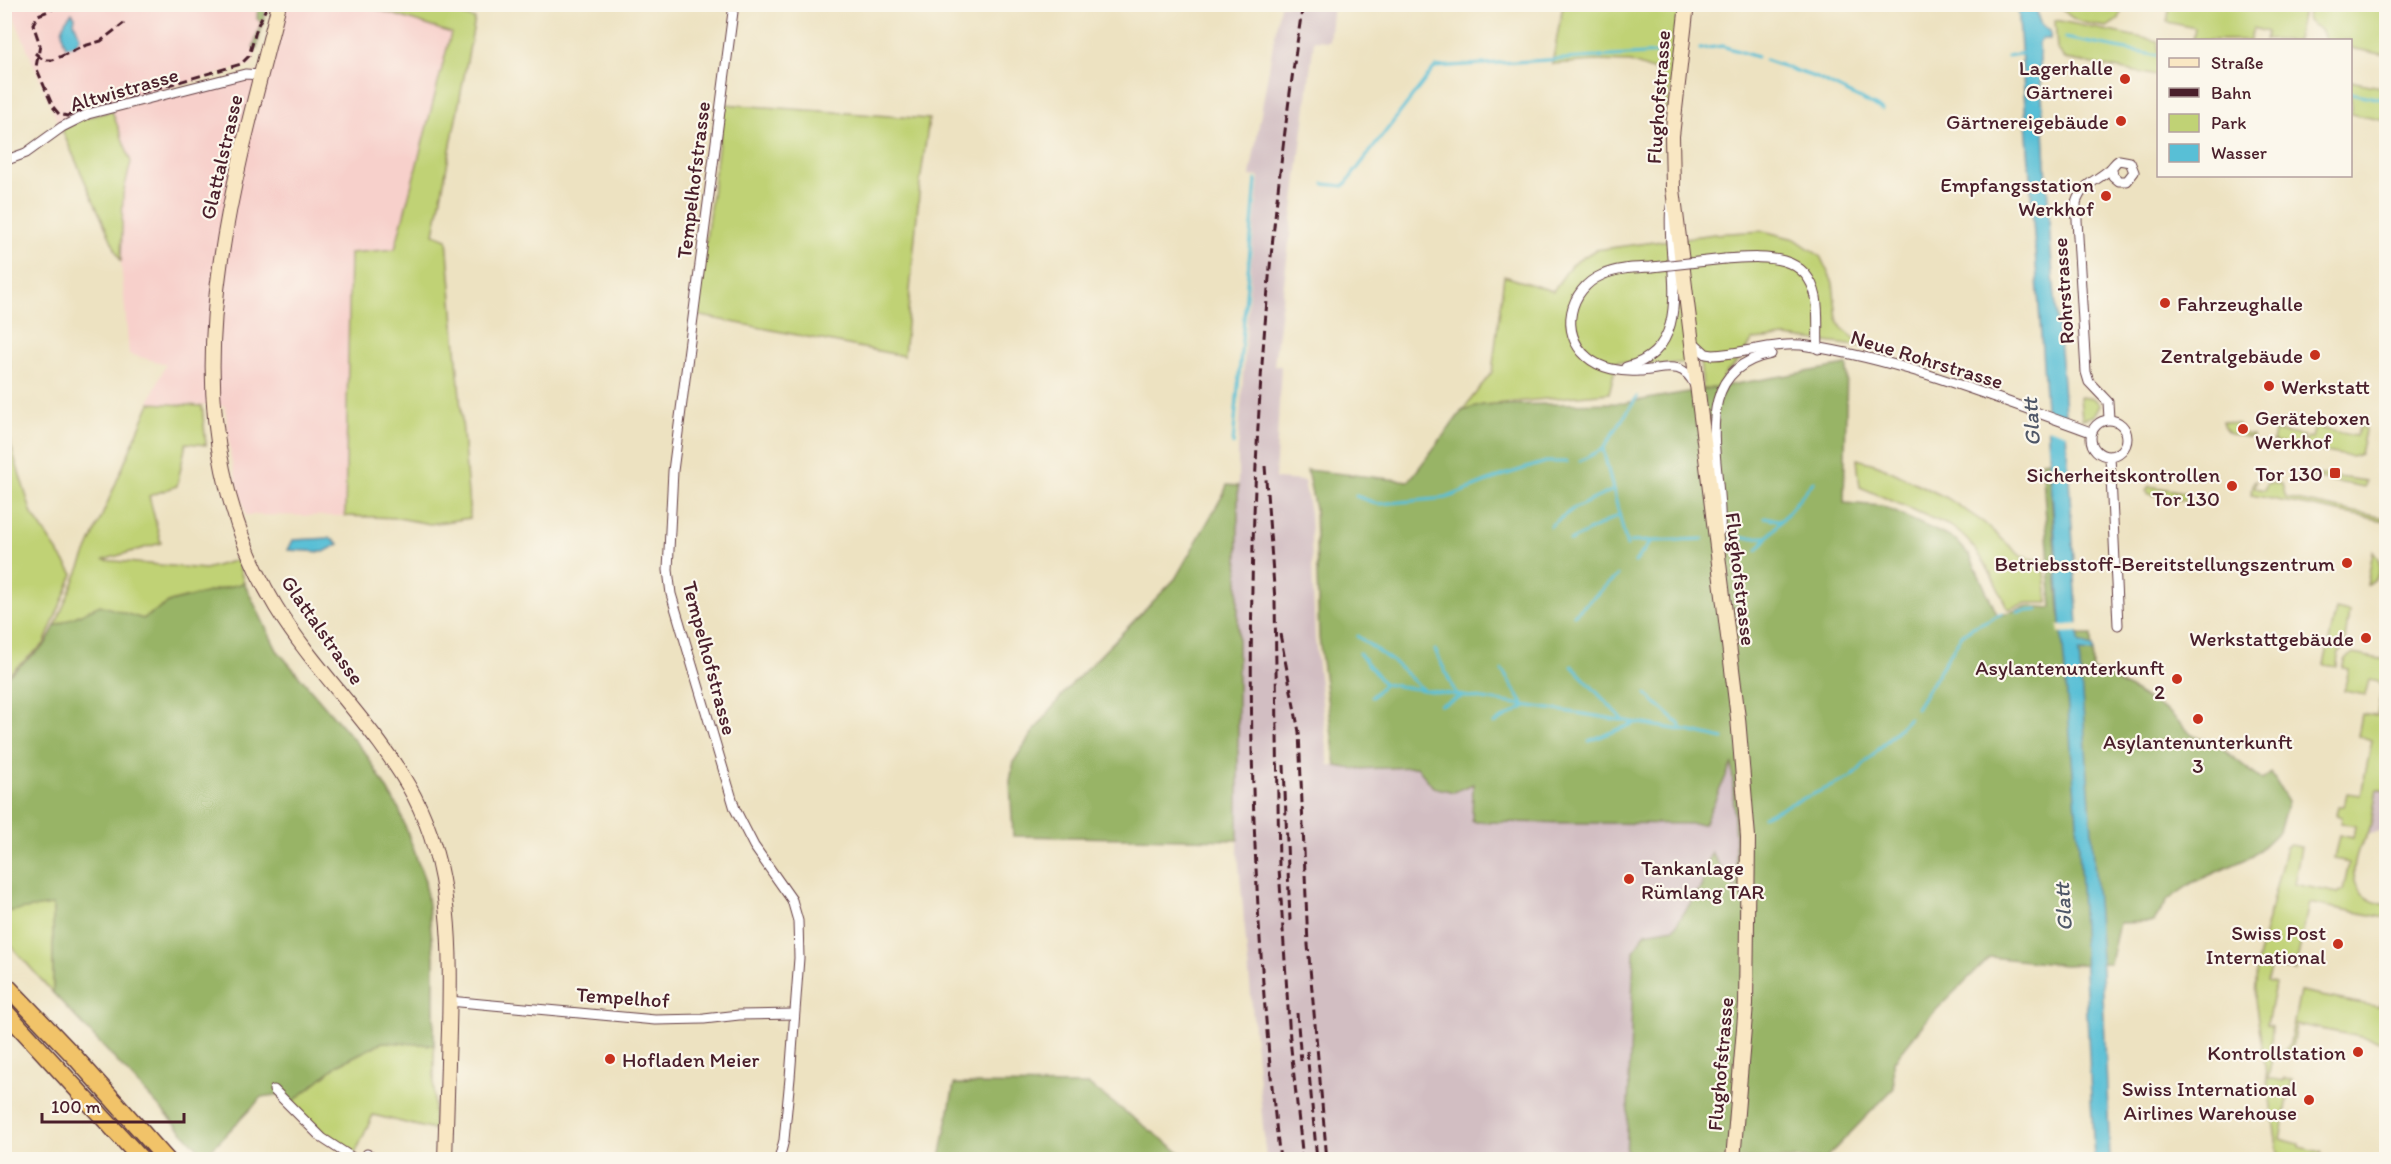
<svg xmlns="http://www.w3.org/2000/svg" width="2391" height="1164" viewBox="0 0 2391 1164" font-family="Itim,sans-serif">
<rect width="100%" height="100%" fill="#fbf7ec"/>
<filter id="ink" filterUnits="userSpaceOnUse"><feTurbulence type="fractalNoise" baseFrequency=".0167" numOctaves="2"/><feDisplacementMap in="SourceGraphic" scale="12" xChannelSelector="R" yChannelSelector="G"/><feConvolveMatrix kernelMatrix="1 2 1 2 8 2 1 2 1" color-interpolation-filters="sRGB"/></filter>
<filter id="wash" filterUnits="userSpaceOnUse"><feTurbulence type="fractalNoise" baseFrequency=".008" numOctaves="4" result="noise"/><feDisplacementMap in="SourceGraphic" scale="24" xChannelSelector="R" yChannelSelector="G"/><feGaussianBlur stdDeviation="1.35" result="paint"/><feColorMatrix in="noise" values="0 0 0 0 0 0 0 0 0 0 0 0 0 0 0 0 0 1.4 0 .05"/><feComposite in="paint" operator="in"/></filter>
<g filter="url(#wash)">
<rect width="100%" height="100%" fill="#ede2c1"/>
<g fill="#f7d0cb">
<path d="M9 5H268L252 65 96 108 58 123Z"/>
<path d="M286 5H364L451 33 395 249 349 252 345 516 246 515 231 459 225 406 149 402 166 364 129 354 121 262 123 194 131 161 112 110 273 68Z"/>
</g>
<g fill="#d2bec2">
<path d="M1280 5H1333L1329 41 1314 40 1274 366H1281L1275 479 1304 481 1310 512 1315 639 1329 765 1354 769 1417 767 1433 787 1473 783 1472 820 1476 822 1704 824 1732 762 1737 894 1711 853 1701 887 1674 928 1645 933 1634 951 1626 1159H1266L1238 854V449L1251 264 1259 177 1250 176Z"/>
<path d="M2377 789 2386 791V829L2368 835Z"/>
</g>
<g fill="#c0d275" stroke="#857850" stroke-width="1.5">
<path d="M2378 4 2386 6V55L2351 48 2350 40H2325L2322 31C2307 20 2305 25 2309 5Z"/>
<path d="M364 5H431L475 19 434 234 447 239 470 518 430 524 398 518 345 516 350 253 395 249 451 33Z"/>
<path d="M1563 5H1681L1667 119 1661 73 1630 62 1597 61 1552 64Z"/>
<path d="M2061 5H2123L2119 19 2107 27C2090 24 2069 23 2061 5Z"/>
<path d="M2170 5V4L2304 5 2297 40H2265L2267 32 2253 28 2250 40H2193L2195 28 2167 22Z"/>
<path d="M2055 20 2158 41V76L2066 59 2057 49Z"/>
<path d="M2350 81 2386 88V121L2351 114Z"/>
<path d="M724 104 929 119 920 183 904 356 696 315Z"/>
<path d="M112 111 131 162 123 194 121 262 62 130 78 120Z"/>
<path d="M1763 231 1795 239 1820 256 1833 283 1837 318 1842 328 1865 347 1786 337 1753 340 1738 361 1725 374 1705 409 1700 361 1647 366 1617 361 1609 393 1483 405 1462 411 1492 372 1504 276 1553 291 1571 265 1595 250 1714 234Z"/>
<path d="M4 336 10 370 5 394H4Z"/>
<path d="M2080 397 2095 399 2100 405 2094 416 2082 419Z"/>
<path d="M150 403 202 406 206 445 186 443 177 486 149 496 161 543 103 560 205 569 237 560 244 583 170 602 143 619 100 606 55 626Z"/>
<path d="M2320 419 2323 421 2322 429 2356 436 2360 426 2363 427 2365 431 2360 454 2352 457 2304 448 2307 437 2312 438 2316 423Z"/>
<path d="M2222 421 2238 424 2236 432 2252 435V438C2239 436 2225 436 2222 421Z"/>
<path d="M4 424 32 514 73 574 44 644 5 677Z"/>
<path d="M2275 431 2304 436 2302 448 2273 442Z"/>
<path d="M1857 459 1878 465 1947 498 1983 522 2021 556 2044 562 2048 603H2027L2008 609C1993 579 1981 547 1952 527L1860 487Z"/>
<path d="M2322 475 2366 481 2365 487 2308 477Z"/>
<path d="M2254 481H2256L2255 488 2265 490 2267 483 2282 484 2286 498 2386 518V521L2251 495Z"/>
<path d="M2149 486 2189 493 2190 500 2187 501 2149 494 2146 491Z"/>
<path d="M2373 551C2384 563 2381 577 2367 585Z"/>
<path d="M2336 609 2349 612 2344 647 2338 654 2337 667 2324 665Z"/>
<path d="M2352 654 2386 660V791L2377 789C2374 803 2373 818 2369 832 2367 838 2362 842 2359 848 2348 878 2354 899 2386 905V918L2309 903 2295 971 2270 967 2267 982 2275 984 2267 1024 2272 1026 2271 1047 2276 1052H2282L2289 1047 2300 992 2379 1007 2381 1002 2386 1003V1042L2296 1024 2291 1053 2273 1054 2268 1078 2283 1081 2284 1078 2292 1079 2280 1139 2299 1144V1147L2322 1152 2320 1159H2279L2255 1000 2257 963 2286 847 2290 845 2301 847 2294 884 2338 893 2343 890 2349 862 2334 859 2339 835 2353 838 2355 826 2341 823 2342 817 2336 815 2338 806H2344L2347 793 2361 795 2372 740 2358 736 2362 714 2377 716 2382 687 2379 682 2369 680 2365 695 2344 691 2349 669 2342 668 2345 659Z"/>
<path d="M53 904V993L5 939V912Z"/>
<path d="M383 1041 434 1045V1130L373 1115 354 1156 342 1151 290 1104 339 1064Z"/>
</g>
<g fill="#98b466" stroke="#716a48" stroke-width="1.5">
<path d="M258 5H267L257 48H253L261 22 257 19Z"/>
<path d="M1847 365 1844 503 1882 506 1956 540 1970 556 1998 616 2028 606 2052 608 2042 461 2049 460 2059 611 2064 635H2092L2093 670 2117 681 2170 713 2192 735 2216 744 2262 780 2271 773 2288 801 2279 831 2253 856 2192 883 2168 900 2154 922 2119 923 2110 963 2064 965 1990 957 1930 1016 1893 1062 1894 1088 1825 1159H1626L1634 951 1645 933 1674 928 1701 887 1711 852 1737 893 1732 763 1704 824 1476 822 1472 820 1473 784 1454 792 1433 787 1417 767 1354 769 1336 766 1319 638 1315 509 1307 470 1409 481 1462 411 1483 405 1624 403Z"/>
<path d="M1227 485 1238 486V840L1013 836 1010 781 1014 761 1031 735 1067 689 1175 579 1224 493Z"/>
<path d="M244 583 277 650 366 754 399 809 425 881 434 956V1045L383 1042 339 1064 290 1104 281 1094 262 1097 205 1156 53 993V905L5 912V678L45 645 55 626 100 605 143 619 170 602Z"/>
<path d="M954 1084 1089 1085 1189 1159H940Z"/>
</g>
<g fill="#58bfd6" stroke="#516f80" stroke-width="1.5">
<path d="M2018 5H2037C2037 16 2038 26 2050 31V39H2043L2039 42 2051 253 2063 382 2079 642 2093 648V653L2079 652 2102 971 2110 1159H2094L2079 848 2060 609Z"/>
<path d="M72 13 75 17 74 22 80 37 76 44 66 47C60 33 61 23 72 13Z"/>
<path d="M330 538 339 544 324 552 288 550 293 540Z"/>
</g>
<g fill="#ede2c1">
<path d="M2043 408 2068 417 2069 435 2044 427Z"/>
<path d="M2080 624 2081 632 2059 633 2058 626Z"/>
</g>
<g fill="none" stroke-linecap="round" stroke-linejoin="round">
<g stroke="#58bfd6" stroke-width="3">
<path d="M2065 38 2158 56"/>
<path d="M1700 49 1722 46 1757 57"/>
<path d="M2007 56 2025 53"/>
<path d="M1765 60 1817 78 1883 110"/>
<path d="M2350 93 2386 100"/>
<path d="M1324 184 1344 186 1435 67 1661 53"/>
<path d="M1233 444 1256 180"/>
<path d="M1603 449 1627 546"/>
<path d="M1580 461 1603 449 1637 397"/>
<path d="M1356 496 1378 504 1446 498 1504 475 1546 462H1567"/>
<path d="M1765 517 1781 521"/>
<path d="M1550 526 1573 509 1613 490"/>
<path d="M1730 538 1767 537"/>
<path d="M1570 541 1619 515"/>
<path d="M1630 542 1703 539"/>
<path d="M1757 550 1814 481"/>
<path d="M1635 562 1651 541"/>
<path d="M2017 612 2038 610"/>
<path d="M1574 615 1618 575"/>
<path d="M1357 636 1396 664 1423 690"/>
<path d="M1435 650 1456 694"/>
<path d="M1359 653 1384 684 1596 716 1693 732 1723 739"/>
<path d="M1572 666 1622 719"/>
<path d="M1502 670 1523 704"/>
<path d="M1646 694 1679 724 1682 730"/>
<path d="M1372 697 1384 684"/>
<path d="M1440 705 1461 697"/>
<path d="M1916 708 1962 635 1971 628 2003 613"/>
<path d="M1493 724 1526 706"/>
<path d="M1589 741 1635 723"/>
<path d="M1763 816 1852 777 1909 718"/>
</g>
</g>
</g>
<g filter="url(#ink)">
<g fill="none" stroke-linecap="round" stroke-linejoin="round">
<defs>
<g id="street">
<path d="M734 4 673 471 668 570 671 594 735 809 754 846 792 900 798 921 799 958 790 1078 784 1140 779 1160"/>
<path d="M4 161 26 153 62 127 88 114 245 74 261 75"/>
<path d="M1725 259C1761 257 1806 251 1816 297 1819 314 1817 332 1818 349"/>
<path d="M1652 267C1635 268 1617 268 1602 275 1569 289 1559 333 1587 357 1600 369 1622 372 1639 371 1662 370 1683 358 1695 386"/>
<path d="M1692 341 1706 354 1713 355C1744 354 1778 341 1808 346 1906 361 1998 399 2091 432"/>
<path d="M1626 367C1700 348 1664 259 1671 206"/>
<path d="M2109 419 2108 402 2089 382 2086 372 2076 203C2082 184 2095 182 2109 170 2113 167 2114 163 2119 160L2130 162 2134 172 2127 181H2119L2113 176 2112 169"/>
<circle cx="2109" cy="438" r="18"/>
<path d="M2110 456 2118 625"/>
<path d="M1720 531C1725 470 1683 371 1771 354"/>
<path d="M449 1001 655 1020 704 1019 739 1015 794 1014"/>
<path d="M274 1090 322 1138 356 1160"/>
<path d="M367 1154 379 1160"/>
</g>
<g id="secondary">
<path d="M279 4C242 151 190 319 223 470 233 518 251 566 276 607 317 674 377 727 414 796 452 869 451 950 449 1030 448 1073 446 1116 445 1160"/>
<path d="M1687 4 1672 136 1673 189 1738 718 1748 837 1746 1004 1733 1160"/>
</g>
<g id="highway">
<path d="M4 983 74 1056 167 1160"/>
<path d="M4 1010 142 1160"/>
</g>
</defs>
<use href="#street" stroke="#623c42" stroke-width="11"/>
<use href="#secondary" stroke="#623c42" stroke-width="16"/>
<use href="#highway" stroke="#623c42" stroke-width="19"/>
<use href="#street" stroke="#fff" stroke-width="9"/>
<use href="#secondary" stroke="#f9e7c3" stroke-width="14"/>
<use href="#highway" stroke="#f1c369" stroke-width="16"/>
<g stroke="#4a1f2b" stroke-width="3" stroke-dasharray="9 4.5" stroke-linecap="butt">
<path d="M58 4 51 10 38 15 33 24 40 45 36 67 53 107 59 114 67 116 97 104 110 102 241 64 249 56 257 27 268 4"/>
<path d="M35 53 43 60H53L84 46 101 41 124 23"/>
<path d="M1265 466 1275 600 1279 868 1290 1039 1303 1160"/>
<path d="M1280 634 1299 732 1308 945 1327 1160"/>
<path d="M1284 765 1290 921"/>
<path d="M1297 1013 1301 1061"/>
<path d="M1307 1051 1317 1160"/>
<path d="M1280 1160C1235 776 1243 386 1303 4"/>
</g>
<defs>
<path id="street-bridge" d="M1652 267 1725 259"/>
</defs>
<use href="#street-bridge" stroke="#623c42" stroke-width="11" stroke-linecap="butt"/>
<use href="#street-bridge" stroke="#fff" stroke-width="9"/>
</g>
</g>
<g fill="#c8321e" stroke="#fbf7ec" stroke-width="2">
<circle cx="2125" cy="79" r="6"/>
<circle cx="2121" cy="121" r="6"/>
<circle cx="2106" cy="196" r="6"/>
<circle cx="2165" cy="303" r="6"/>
<circle cx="2315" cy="355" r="6"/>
<circle cx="2269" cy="386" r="6"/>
<circle cx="2243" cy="429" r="6"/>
<rect x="2329" y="467" width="12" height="12" rx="3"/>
<circle cx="2232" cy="486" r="6"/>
<circle cx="2347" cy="563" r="6"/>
<circle cx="2366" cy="638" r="6"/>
<circle cx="2177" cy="679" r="6"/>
<circle cx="2198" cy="719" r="6"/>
<circle cx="1629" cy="879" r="6"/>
<circle cx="2338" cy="944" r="6"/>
<circle cx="2358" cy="1052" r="6"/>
<circle cx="610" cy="1059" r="6"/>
<circle cx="2309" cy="1100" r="6"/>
</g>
<g text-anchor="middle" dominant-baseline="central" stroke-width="4.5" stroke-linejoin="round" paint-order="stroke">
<g font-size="21" fill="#4a1f2b" stroke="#fbf7ec" text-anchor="end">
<text x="2113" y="67">Lagerhalle<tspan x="2113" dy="24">Gärtnerei</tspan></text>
<text x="2109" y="121">Gärtnereigebäude</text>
<text x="2094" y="184">Empfangsstation<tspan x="2094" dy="24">Werkhof</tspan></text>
<text x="2177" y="303" text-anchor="start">Fahrzeughalle</text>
<text x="2303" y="355">Zentralgebäude</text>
<text x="2281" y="386" text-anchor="start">Werkstatt</text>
<text x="2255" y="417" text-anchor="start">Geräteboxen<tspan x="2255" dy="24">Werkhof</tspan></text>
<text x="2323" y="473">Tor 130</text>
<text x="2220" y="474">Sicherheitskontrollen<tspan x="2220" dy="24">Tor 130</tspan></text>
<text x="2335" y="563">Betriebsstoff-Bereitstellungszentrum</text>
<text x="2354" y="638">Werkstattgebäude</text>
<text x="2165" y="667">Asylantenunterkunft<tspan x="2165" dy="24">2</tspan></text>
<text x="2198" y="741" text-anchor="middle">Asylantenunterkunft<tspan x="2198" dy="24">3</tspan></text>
<text x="1641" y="867" text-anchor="start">Tankanlage<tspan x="1641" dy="24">Rümlang TAR</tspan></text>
<text x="2326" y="932">Swiss Post<tspan x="2326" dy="24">International</tspan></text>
<text x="2346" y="1052">Kontrollstation</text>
<text x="622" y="1059" text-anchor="start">Hofladen Meier</text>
<text x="2297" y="1088">Swiss International<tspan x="2297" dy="24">Airlines Warehouse</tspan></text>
</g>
<g font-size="21" fill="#4a1f2b" stroke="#fbf7ec">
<text transform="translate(124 89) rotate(-16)">Altwistrasse</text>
<text transform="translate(1658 97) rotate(-86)">Flughofstrasse</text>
<text transform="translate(221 157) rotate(-77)">Glattalstrasse</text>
<text transform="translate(693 180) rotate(-83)">Tempelhofstrasse</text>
<text transform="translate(2063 291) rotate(-94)">Rohrstrasse</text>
<text transform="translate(1927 359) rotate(17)">Neue Rohrstrasse</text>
<text transform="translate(1741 579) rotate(83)">Flughofstrasse</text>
<text transform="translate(323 630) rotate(55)">Glattalstrasse</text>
<text transform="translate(710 658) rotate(75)">Tempelhofstrasse</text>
<text transform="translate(623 997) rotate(4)">Tempelhof</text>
<text transform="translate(1720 1064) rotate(-85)">Flughofstrasse</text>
</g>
<g font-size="22" font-style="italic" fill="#4f5767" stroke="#fbf7ec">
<text transform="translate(2031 422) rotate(-94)">Glatt</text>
<text transform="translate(2063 907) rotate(-94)">Glatt</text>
</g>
</g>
<rect width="2391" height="1164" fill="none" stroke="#fbf7ec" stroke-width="24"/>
<rect x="2157" y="39" width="195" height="138" fill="#fbf7ec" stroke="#b4a19f" stroke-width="1.5"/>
<rect x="2169" y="58" width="30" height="9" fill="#f9e7c3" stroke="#b4a19f" stroke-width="1.5"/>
<text x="2211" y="69" font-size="18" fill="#4a1f2b">Straße</text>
<rect x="2169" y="88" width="30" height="9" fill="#4a1f2b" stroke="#b4a19f" stroke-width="1.5"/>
<text x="2211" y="99" font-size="18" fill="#4a1f2b">Bahn</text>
<rect x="2169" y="114" width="30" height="18" fill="#c0d275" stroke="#b4a19f" stroke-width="1.5"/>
<text x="2211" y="129" font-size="18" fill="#4a1f2b">Park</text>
<rect x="2169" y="144" width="30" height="18" fill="#58bfd6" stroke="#b4a19f" stroke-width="1.5"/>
<text x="2211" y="159" font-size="18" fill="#4a1f2b">Wasser</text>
<path d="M42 1113v9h142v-9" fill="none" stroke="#4a1f2b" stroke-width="3"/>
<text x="51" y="1113" font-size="18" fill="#4a1f2b" stroke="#fbf7ec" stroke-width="4.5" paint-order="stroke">100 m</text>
</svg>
